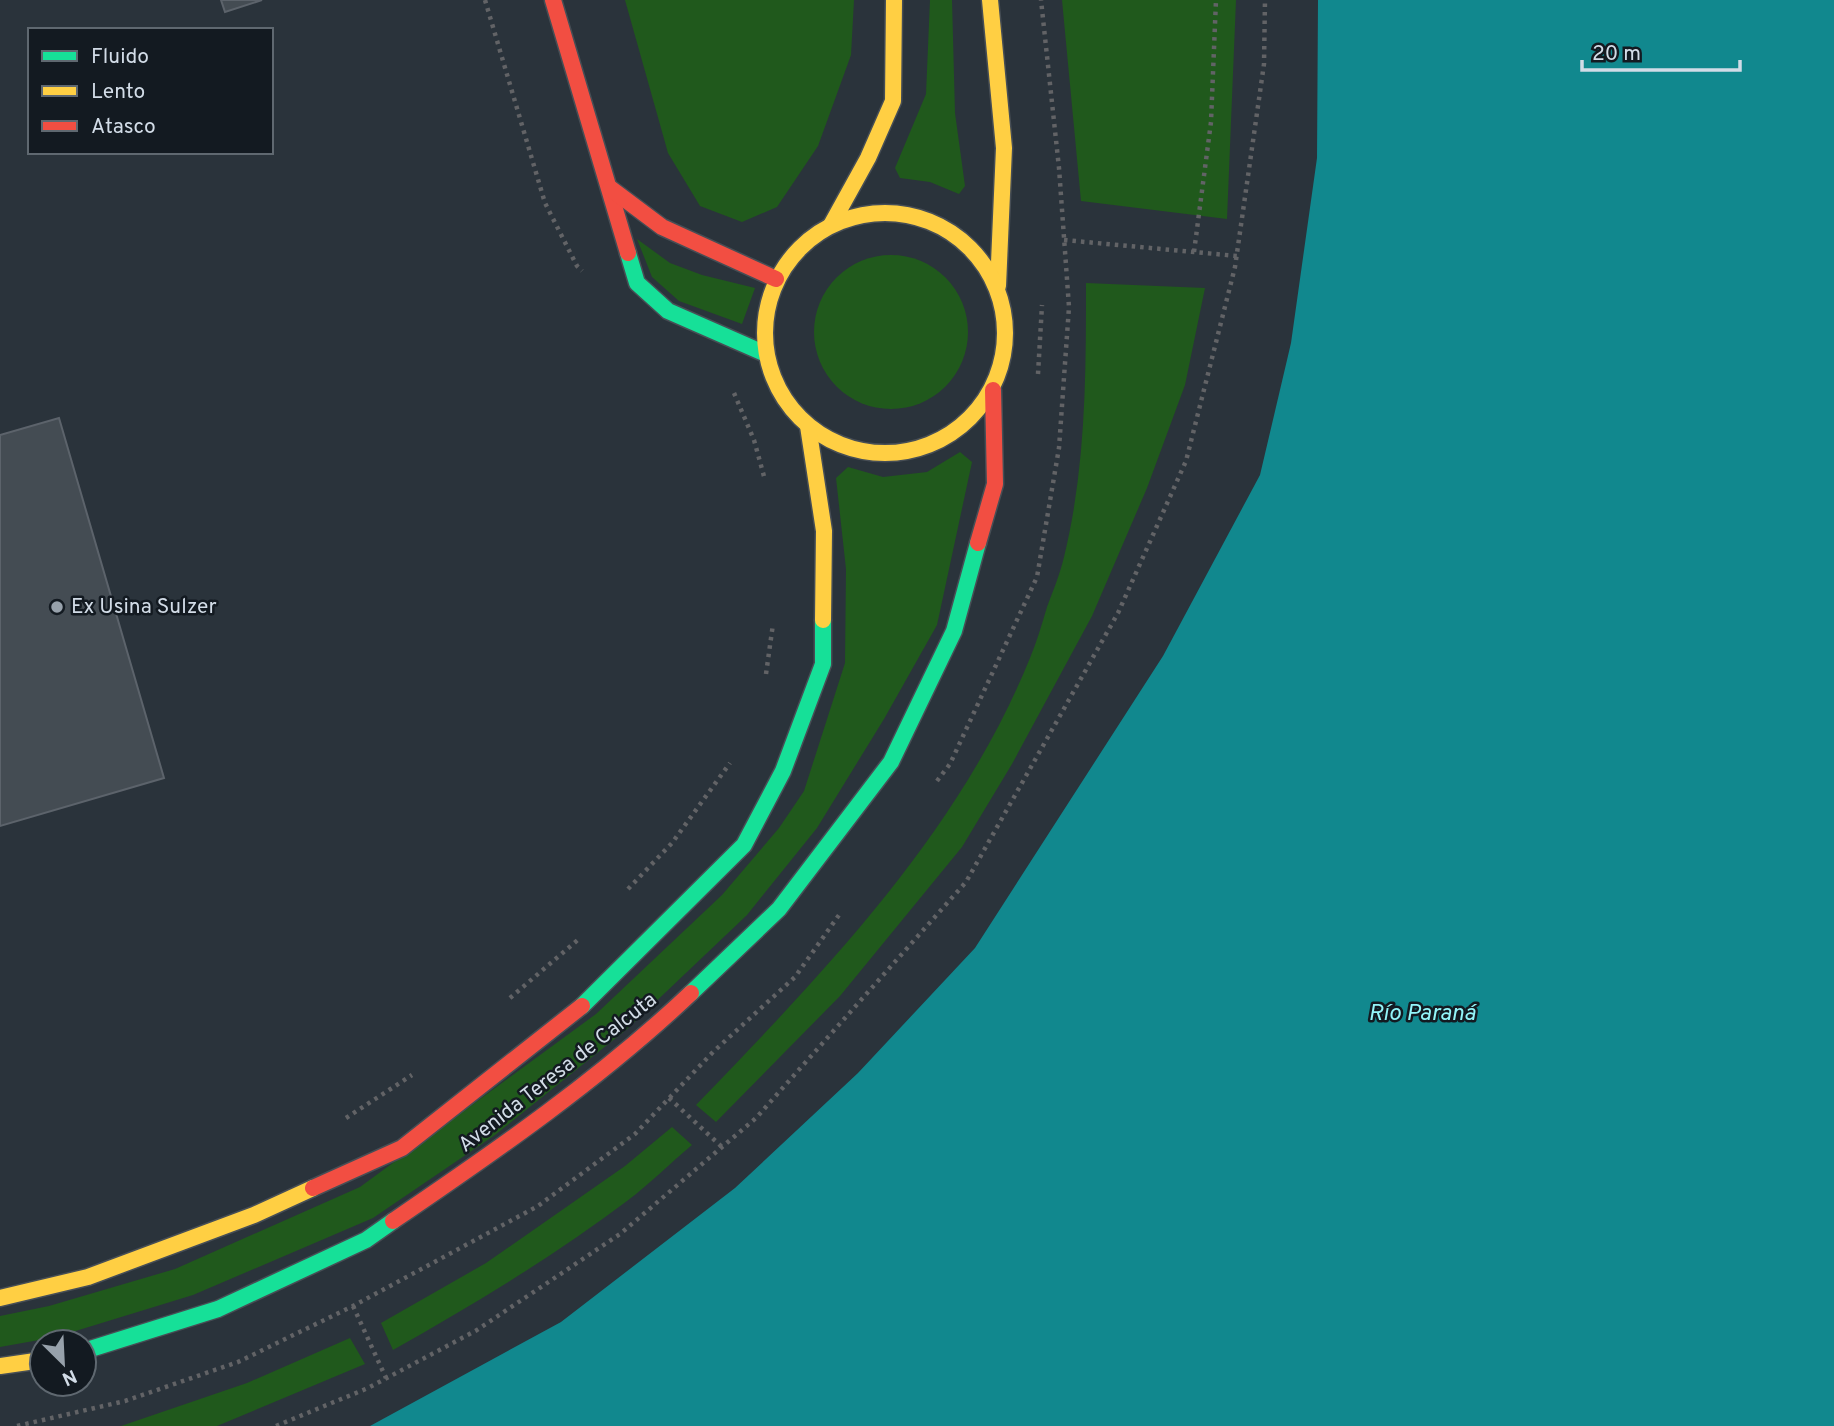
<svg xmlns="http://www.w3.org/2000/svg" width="1834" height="1426" viewBox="0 0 1834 1426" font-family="Overpass,sans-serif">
<rect width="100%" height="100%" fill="#2a333b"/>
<g fill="#20591c">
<path d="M625 0H854L851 55 818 146 777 207 742 222 700 206 668 153Z"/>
<path d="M930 0H952L955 113 965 186 959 194 930 182 900 178 895 168 926 94Z"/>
<path d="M1062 0H1236L1227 219 1081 201Z"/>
<path d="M637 239 670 263 702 275 755 288 742 324 679 301 652 277Z"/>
<circle cx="891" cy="332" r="77"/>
<path d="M1086 283 1205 288 1185 385 1147 488 1092 616 1012 764 962 847 840 996 716 1122 696 1105C825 971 959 833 1030 658 1037 641 1042 624 1047 607 1053 591 1060 574 1064 557 1086 467 1086 375 1086 283Z"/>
<path d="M960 452 972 462 937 625 884 719 817 828 747 915 627 1029 495 1135 373 1218 193 1295 56 1337 0 1347V1316L49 1306 175 1269 360 1187 596 1014 722 895 779 828 804 791 845 663 846 569 836 478 848 467 883 477 927 472Z"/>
<path d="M672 1127 692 1145C670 1163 650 1184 627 1201 553 1257 474 1304 393 1350L381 1323 486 1263 625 1166Z"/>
<path d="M350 1338 365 1364 217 1426H121L247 1383Z"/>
</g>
<path fill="#11888e" d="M1318 0H1834V1426H370L561 1322 735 1188 858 1073 975 948 1163 656 1260 475 1291 343 1317 158Z"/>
<g fill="#444c53" stroke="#5c636b" stroke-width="2">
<path d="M221 0H262L225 12Z"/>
<path d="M59 418 164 778 0 826V435Z"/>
</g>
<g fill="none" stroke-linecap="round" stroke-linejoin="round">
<defs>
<g id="fast">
<path d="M628 253 637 283 668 311 766 354"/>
<path d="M691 993 779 909 891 762 954 631 978 543"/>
<path d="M582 1006 744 845 783 771 823 664V620"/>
<path d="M84 1351 218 1309 366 1240 393 1221"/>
</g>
<g id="slow">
<path d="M990 0 1004 148 998 286"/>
<circle cx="885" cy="333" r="120"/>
<path d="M831 225 868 158 893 101 894 0"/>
<path d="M808 426 824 531 823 620"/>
<path d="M0 1298 88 1277 254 1215 313 1188"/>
<path d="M0 1366 42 1360"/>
</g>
<g id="jam">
<path d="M553 0 628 253"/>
<path d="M610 188 662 227 776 279"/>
<path d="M978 543 995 484 993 390"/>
<path d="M313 1188 402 1148 582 1006"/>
<path d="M393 1221C496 1151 600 1079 691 993"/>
</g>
</defs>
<use href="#fast" stroke="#474e55" stroke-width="19"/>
<use href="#slow" stroke="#474e55" stroke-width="19"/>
<use href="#jam" stroke="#474e55" stroke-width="19"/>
<g stroke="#626366" stroke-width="4.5" stroke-dasharray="3.5 5" stroke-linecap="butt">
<path d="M485 0 545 203 577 266 582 271"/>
<path d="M1064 240 1237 256"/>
<path d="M1194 252 1211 122 1216 0"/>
<path d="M1038 374 1042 305"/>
<path d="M734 393 754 440 765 480"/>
<path d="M766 674 773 624"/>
<path d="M937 781 950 764 1037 577 1059 448 1069 307 1059 168 1041 0"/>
<path d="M628 889 672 843 730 763"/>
<path d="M510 998 580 938"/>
<path d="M669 1098 722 1147"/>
<path d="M346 1118 412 1075"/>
<path d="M353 1306 386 1378"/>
<path d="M17 1426 125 1401 238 1362 353 1306 538 1206 635 1134 713 1052 795 977 839 915"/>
<path d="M276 1426 368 1388 477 1330 620 1234 756 1118 966 882 1118 613 1186 461 1235 267 1264 64 1265 0"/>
</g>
<use href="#fast" stroke="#16e098" stroke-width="16"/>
<use href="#slow" stroke="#ffcf43" stroke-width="16"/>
<use href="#jam" stroke="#f24e42" stroke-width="16"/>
</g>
<circle fill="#97a1ab" stroke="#131a21" stroke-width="2.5" cx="57" cy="607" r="7"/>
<g text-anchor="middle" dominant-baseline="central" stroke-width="5" stroke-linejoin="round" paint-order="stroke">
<g font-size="21" fill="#d2dce7" stroke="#131a21" text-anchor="start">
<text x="71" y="607">Ex Usina Sulzer</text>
</g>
<g font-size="21" fill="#d2dce7" stroke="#131a21">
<text transform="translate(558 1073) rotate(-38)">Avenida Teresa de Calcuta</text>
</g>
<g font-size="23" font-style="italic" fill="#93f5f9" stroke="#131a21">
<text x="1422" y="1014">Río Paraná</text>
</g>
</g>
<rect x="28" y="28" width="245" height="126" fill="#131a21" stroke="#5f6870" stroke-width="2"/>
<rect x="42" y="51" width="35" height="10" fill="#16e098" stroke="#5f6870" stroke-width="2"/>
<text x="91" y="63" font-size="21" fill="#d2dce7">Fluido</text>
<rect x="42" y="86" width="35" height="10" fill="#ffcf43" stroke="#5f6870" stroke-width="2"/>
<text x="91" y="98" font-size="21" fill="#d2dce7">Lento</text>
<rect x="42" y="121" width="35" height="10" fill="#f24e42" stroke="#5f6870" stroke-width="2"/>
<text x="91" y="133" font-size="21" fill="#d2dce7">Atasco</text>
<g transform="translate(63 1363) rotate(156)"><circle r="33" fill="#131a21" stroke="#5f6870" stroke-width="2"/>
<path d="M0-5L12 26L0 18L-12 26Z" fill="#97a1ab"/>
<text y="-10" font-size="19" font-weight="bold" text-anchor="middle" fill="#d2dce7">N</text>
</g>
<path d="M1582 60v10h158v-10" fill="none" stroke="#d2dce7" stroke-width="3.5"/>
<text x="1592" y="60" font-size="21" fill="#d2dce7" stroke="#131a21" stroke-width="5" paint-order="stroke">20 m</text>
</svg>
